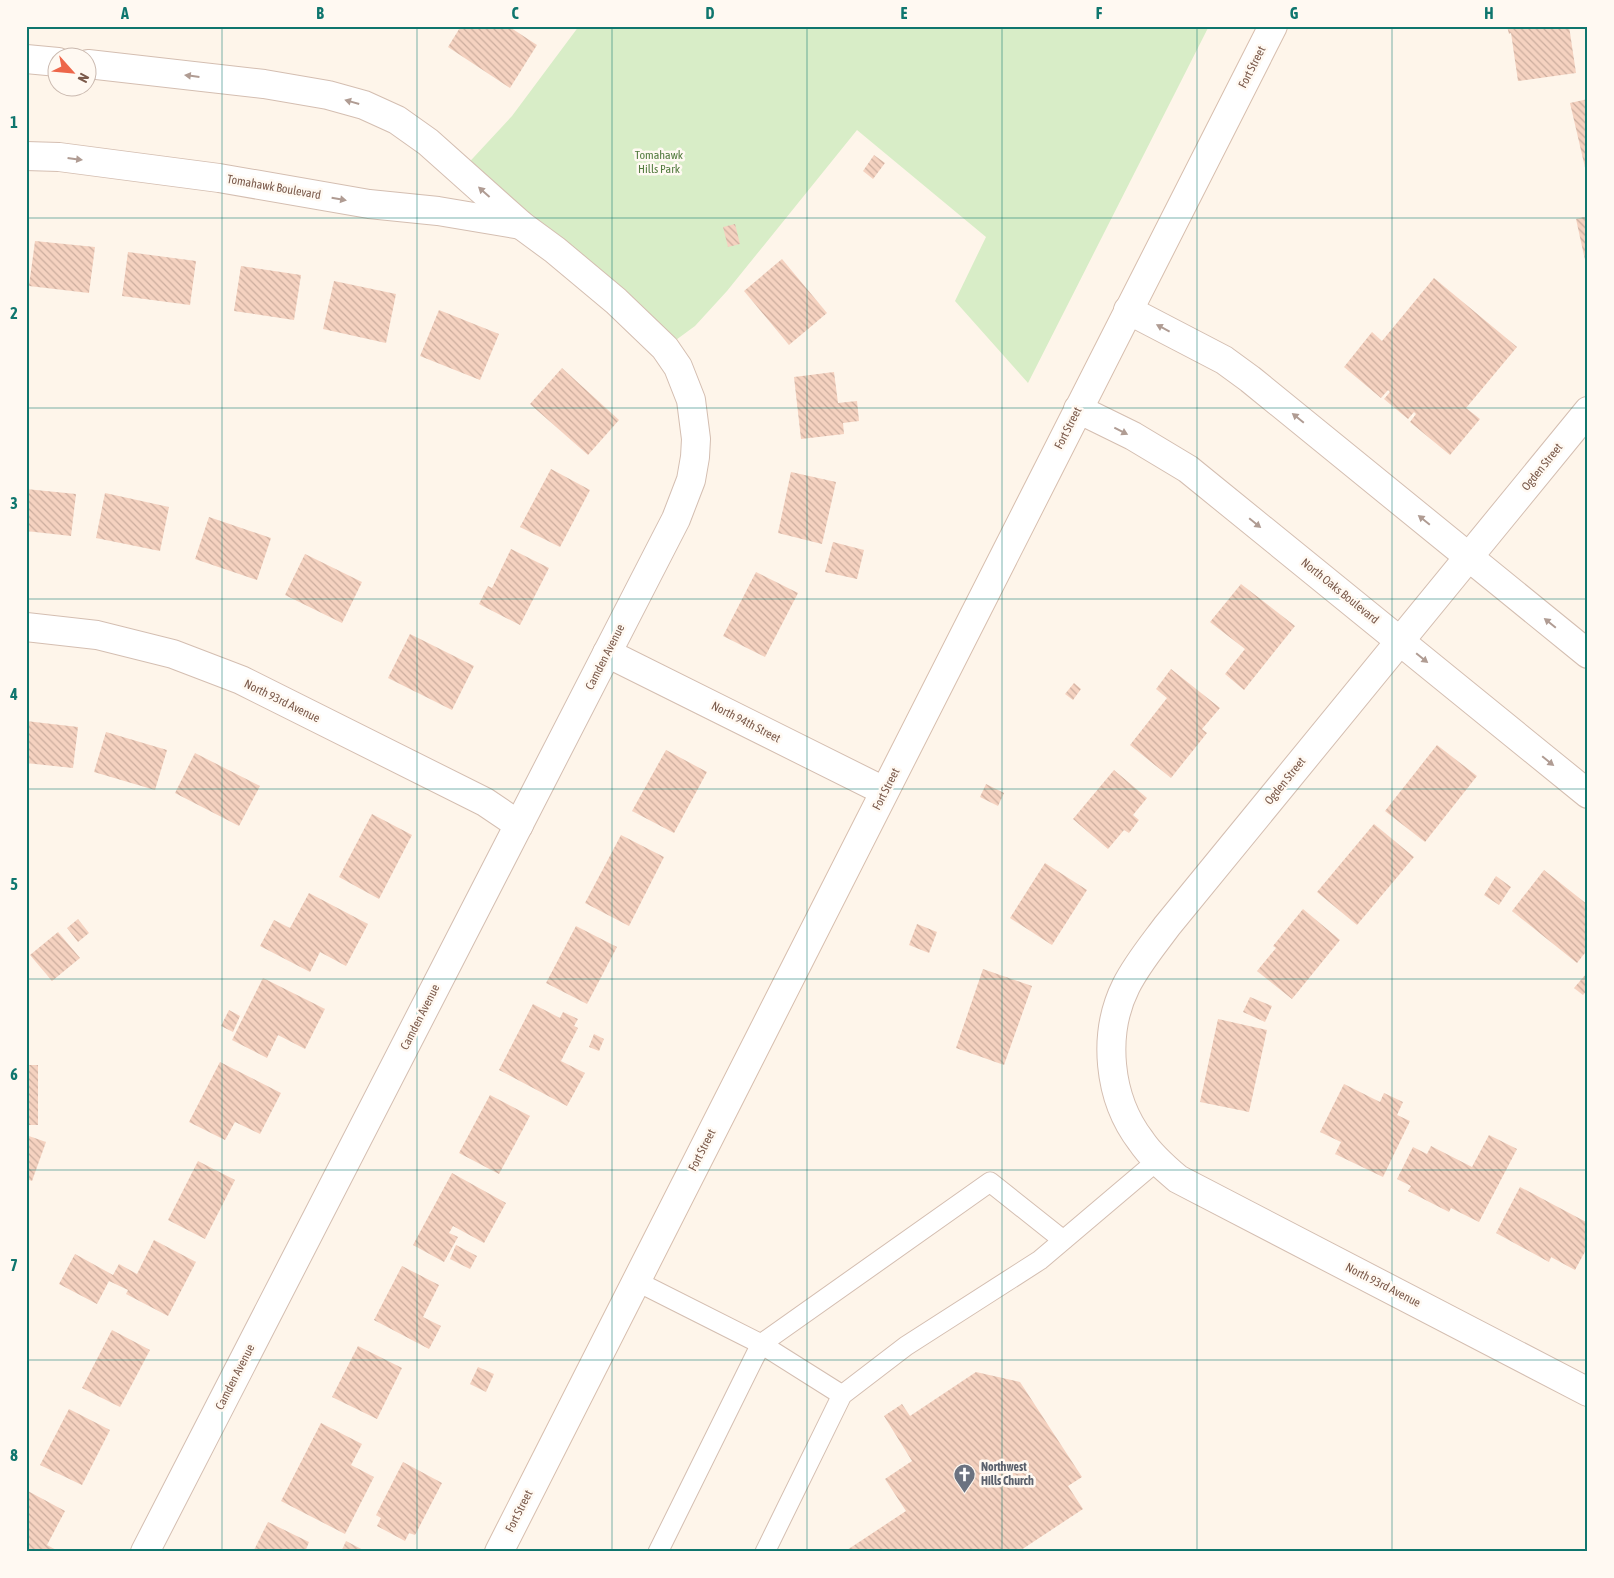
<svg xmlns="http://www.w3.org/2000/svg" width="1614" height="1578" viewBox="0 0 1614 1578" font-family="'Asap Condensed',sans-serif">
<defs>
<pattern id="building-back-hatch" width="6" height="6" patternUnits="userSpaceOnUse" patternTransform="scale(1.25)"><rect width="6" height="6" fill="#f5d2c0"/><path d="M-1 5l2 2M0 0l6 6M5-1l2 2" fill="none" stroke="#cbad9e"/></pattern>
</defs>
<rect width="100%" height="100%" fill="#fef5ea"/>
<path fill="#d8edc7" d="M579 26H1209L1028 383 955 301 986 237 857 130 727 291 695 326 665 348 461 171 512 116Z"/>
<g fill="url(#building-back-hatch)">
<path d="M461 26H508L537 45 510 88 448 47Z"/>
<path d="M1507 26H1569L1576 73 1518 81 1511 33 1509 34Z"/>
<path d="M1588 99V176H1587L1570 103Z"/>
<path d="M874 155 885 163 873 179 863 171Z"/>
<path d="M1588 216V268L1587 269 1576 219Z"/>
<path d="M735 224 740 244 728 247 723 227Z"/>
<path d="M35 241 95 247 89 293 29 286Z"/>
<path d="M128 252 196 261 190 305 122 296Z"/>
<path d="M782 259 827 313 789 345 744 291Z"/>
<path d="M241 266 301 275 294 320 234 311Z"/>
<path d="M1434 278 1517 347 1466 408 1480 419 1450 455 1410 422 1416 414 1414 412 1408 419 1384 399 1390 392 1388 390 1381 398 1344 367 1372 332 1382 341Z"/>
<path d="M334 281 396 294 386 343 323 329Z"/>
<path d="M439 310 499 334 480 380 420 356Z"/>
<path d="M562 368 619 420 588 455 530 404Z"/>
<path d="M834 372 838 403 857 401 859 421 843 423 844 434 801 439 794 377Z"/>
<path d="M551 469 590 490 560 547 520 527Z"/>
<path d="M791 472 836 482 822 544 778 533Z"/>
<path d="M26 489 76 494 71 536 26 531Z"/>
<path d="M105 493 169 507 160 551 96 538Z"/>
<path d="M209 517 271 538 257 580 195 559Z"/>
<path d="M833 542 864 550 857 579 825 572Z"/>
<path d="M511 549 549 568 520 625 479 604 488 586 492 588Z"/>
<path d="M305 554 362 582 342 623 285 595Z"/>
<path d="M756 572 798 593 765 657 723 636Z"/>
<path d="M1241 584 1295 626 1244 690 1225 674 1245 649 1210 622Z"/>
<path d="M410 634 474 666 452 710 388 678Z"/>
<path d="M1171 669 1220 708 1202 729 1207 733 1171 778 1130 745 1167 698 1156 689Z"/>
<path d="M1074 683 1081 689 1073 700 1065 694Z"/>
<path d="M26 721 78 727 73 768 26 763Z"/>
<path d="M106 732 167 750 155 790 94 772Z"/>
<path d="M1437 745 1477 776 1425 842 1385 811Z"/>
<path d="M666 750 707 772 674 833 632 811Z"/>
<path d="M195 753 260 786 239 826 175 793Z"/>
<path d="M1114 770 1147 798 1133 815 1139 820 1129 833 1124 830 1108 849 1073 819Z"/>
<path d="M986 784 1004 793 998 806 980 797Z"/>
<path d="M372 814 412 835 379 899 339 877Z"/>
<path d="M1374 824 1414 857 1357 925 1317 892Z"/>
<path d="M621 835 664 857 629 926 585 903Z"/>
<path d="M1045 863 1087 890 1052 945 1010 918Z"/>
<path d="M1544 870 1588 905V949L1577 963 1512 911Z"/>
<path d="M1496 876 1511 887 1499 905 1484 895Z"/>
<path d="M309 893 368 924 346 966 320 952 310 972 260 946 274 920 290 928Z"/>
<path d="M1303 909 1340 940 1292 999 1257 971 1276 948 1273 946Z"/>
<path d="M78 919 89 933 78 942 67 928Z"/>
<path d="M917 924 937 932 929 953 909 945Z"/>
<path d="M576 926 617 947 587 1004 546 983Z"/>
<path d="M58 932 80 958 52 981 30 955Z"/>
<path d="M983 969 1032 986 1004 1065 956 1048Z"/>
<path d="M1586 974 1588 976V989L1583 995 1574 988Z"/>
<path d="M263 978 325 1009 305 1049 278 1035 267 1058 232 1040Z"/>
<path d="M1250 997 1272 1006 1265 1022 1243 1012Z"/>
<path d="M533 1004 560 1018 563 1012 578 1019 574 1026 578 1028 561 1061 585 1073 567 1106 499 1070Z"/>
<path d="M229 1010 240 1016 233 1032 221 1026Z"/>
<path d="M1218 1019 1267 1030 1249 1112 1200 1102Z"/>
<path d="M594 1034 604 1039 599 1051 589 1047Z"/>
<path d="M220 1062 281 1093 260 1134 235 1122 225 1140 189 1122Z"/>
<rect x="26" y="1065" width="12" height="60"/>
<path d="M1344 1084 1380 1102 1384 1093 1403 1102 1397 1115 1410 1121 1383 1177 1335 1154 1341 1142 1320 1132Z"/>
<path d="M490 1095 530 1116 499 1174 459 1153Z"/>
<path d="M26 1135 46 1142 32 1181 26 1179Z"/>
<path d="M1489 1135 1517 1149 1479 1222 1451 1208 1449 1212 1408 1191 1411 1186 1397 1179 1413 1147 1427 1154 1431 1146 1472 1167Z"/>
<path d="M198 1161 235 1180 205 1239 168 1220Z"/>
<path d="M452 1173 506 1203 484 1243 453 1226 449 1233 458 1237 444 1262 413 1245Z"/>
<path d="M1520 1187 1588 1223V1246L1575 1270 1551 1257 1549 1262 1496 1233Z"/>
<path d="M154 1240 196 1262 168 1316 126 1294 128 1290 109 1281 97 1304 59 1284 75 1254 113 1275 119 1264 137 1274Z"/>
<path d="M456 1245 477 1256 470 1269 450 1259Z"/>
<path d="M402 1266 439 1285 423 1317 441 1326 429 1349 374 1320Z"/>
<path d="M112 1330 150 1350 120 1407 82 1388Z"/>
<path d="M358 1346 402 1368 377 1419 332 1397Z"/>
<path d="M478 1367 494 1374 486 1392 470 1384Z"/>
<path d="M976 1372 1020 1382 1082 1477 1068 1486 1083 1509 1018 1552H844L906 1511 885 1479 912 1461 884 1416 902 1404 910 1416Z"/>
<path d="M69 1409 110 1430 82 1485 40 1465Z"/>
<path d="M321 1423 362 1444 351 1465 374 1477 345 1534 281 1501Z"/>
<path d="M403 1462 442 1483 415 1535 409 1533 405 1541 377 1526 381 1518 376 1515Z"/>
<path d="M26 1490 65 1511 47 1545 60 1552H26Z"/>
<path d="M268 1522 309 1542 305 1552H253Z"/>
<path d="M346 1541 367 1552H341Z"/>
</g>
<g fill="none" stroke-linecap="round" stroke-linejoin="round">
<defs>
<g id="service">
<path d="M636 1281 761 1344 658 1552"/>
<path d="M842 1395 761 1344 990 1182 1063 1240"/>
<path d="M765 1552 842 1395 906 1346 1040 1260 1158 1160"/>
</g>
<g id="minor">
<path d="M26 59 58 62"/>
<path d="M88 64 264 84 328 95 364 105 397 120 428 142 521 225 555 250 616 301 665 348 678 367 691 400 696 439 695 457 691 480 676 519 145 1552"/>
<path d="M26 156 59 157 219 178 369 204 438 211 521 225"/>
<path d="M1128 310 1224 360 1250 379 1588 654"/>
<path d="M1078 409 1133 436 1188 469 1588 794"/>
<path d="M1588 411 1167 926C1153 945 1137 964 1126 986 1102 1034 1108 1098 1141 1141 1151 1156 1165 1168 1178 1179L1588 1392"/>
<path d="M26 627 97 635 173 654 241 680 485 802 519 825"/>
<path d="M607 653 884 791"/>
</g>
<path id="secondary" d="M499 1552 1273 26"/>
</defs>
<use href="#service" stroke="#d4beb1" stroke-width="21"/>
<use href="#minor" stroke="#d4beb1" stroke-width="30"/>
<use href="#secondary" stroke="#d7beae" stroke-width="30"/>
<use href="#service" stroke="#fff" stroke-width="19"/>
<use href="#minor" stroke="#fff" stroke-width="28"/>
<use href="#secondary" stroke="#fff" stroke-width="28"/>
</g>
<defs><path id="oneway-solid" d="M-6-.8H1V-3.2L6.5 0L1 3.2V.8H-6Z" transform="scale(1.25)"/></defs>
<g fill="#b09c93">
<use href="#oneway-solid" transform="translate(192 76) rotate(-173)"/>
<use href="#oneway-solid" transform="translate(352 102) rotate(-164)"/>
<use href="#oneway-solid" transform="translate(75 159) rotate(7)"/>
<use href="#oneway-solid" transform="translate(484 192) rotate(-138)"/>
<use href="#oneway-solid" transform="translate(339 199) rotate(10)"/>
<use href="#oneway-solid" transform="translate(1163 328) rotate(-152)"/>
<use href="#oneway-solid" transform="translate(1298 418) rotate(-141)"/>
<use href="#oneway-solid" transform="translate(1121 431) rotate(27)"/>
<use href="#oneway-solid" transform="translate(1424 520) rotate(-141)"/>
<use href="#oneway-solid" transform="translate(1255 523) rotate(39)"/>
<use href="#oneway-solid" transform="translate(1550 623) rotate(-141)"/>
<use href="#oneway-solid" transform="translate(1422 658) rotate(39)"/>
<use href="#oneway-solid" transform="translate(1548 761) rotate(39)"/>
</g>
<path fill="none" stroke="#0f766e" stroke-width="1" stroke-opacity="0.55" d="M222 26V1552M417 26V1552M612 26V1552M807 26V1552M1002 26V1552M1197 26V1552M1392 26V1552M26 218H1588M26 408H1588M26 599H1588M26 789H1588M26 979H1588M26 1170H1588M26 1360H1588"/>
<defs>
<symbol id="church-pin" viewBox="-11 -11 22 30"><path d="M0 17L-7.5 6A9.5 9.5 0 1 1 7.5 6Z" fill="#6b7280" stroke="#fff9f2"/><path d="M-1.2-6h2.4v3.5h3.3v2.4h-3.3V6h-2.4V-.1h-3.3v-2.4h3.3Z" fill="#fff"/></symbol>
</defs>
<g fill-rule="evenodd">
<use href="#church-pin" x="952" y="1462" width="25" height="34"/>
</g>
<g text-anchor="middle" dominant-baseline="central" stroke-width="5" stroke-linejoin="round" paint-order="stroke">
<g font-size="12" fill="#7b5a4b" stroke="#fff9f2">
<text transform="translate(1252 67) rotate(-63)">Fort Street</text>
<text transform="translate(274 187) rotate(10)">Tomahawk Boulevard</text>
<text transform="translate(1068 428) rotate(-63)">Fort Street</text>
<text transform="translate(1542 467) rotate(-51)">Ogden Street</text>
<text transform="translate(1340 591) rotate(39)">North Oaks Boulevard</text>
<text transform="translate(605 657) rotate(-63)">Camden Avenue</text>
<text transform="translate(282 701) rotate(26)">North 93rd Avenue</text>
<text transform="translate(746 722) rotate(27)">North 94th Street</text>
<text transform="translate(1285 781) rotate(-51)">Ogden Street</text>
<text transform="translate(886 789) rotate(-63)">Fort Street</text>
<text transform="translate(420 1017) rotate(-63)">Camden Avenue</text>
<text transform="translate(702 1150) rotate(-63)">Fort Street</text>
<text transform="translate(1383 1285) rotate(27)">North 93rd Avenue</text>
<text transform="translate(235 1377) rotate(-63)">Camden Avenue</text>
<text transform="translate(519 1511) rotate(-63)">Fort Street</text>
</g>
<g font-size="12" fill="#537b3f" stroke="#fff9f2">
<text x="659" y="155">Tomahawk<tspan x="659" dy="14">Hills Park</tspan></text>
</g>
<g font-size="12" font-weight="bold" fill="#5b616d" stroke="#fff9f2" text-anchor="start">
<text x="981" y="1467">Northwest<tspan x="981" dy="14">Hills Church</tspan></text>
</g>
</g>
<rect width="1614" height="1578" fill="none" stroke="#fff9f2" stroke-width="55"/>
<g transform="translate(72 72) rotate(117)"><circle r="24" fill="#fff9f2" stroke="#cab9af"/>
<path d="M0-4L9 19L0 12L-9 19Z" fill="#ed664a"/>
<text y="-8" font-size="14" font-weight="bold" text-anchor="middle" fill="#7b5a4b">N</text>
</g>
<rect x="28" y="28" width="1558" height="1522" fill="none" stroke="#0f766e" stroke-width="2"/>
<g font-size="16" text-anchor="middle" font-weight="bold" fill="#0f766e">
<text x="125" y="19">A</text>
<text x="320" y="19">B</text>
<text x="515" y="19">C</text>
<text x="710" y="19">D</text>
<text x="904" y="19">E</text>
<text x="1099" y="19">F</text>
<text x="1294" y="19">G</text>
<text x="1489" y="19">H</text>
<text x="14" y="128">1</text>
<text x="14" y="319">2</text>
<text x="14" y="509">3</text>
<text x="14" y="700">4</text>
<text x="14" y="890">5</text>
<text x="14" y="1080">6</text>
<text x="14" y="1271">7</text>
<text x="14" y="1461">8</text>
</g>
</svg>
